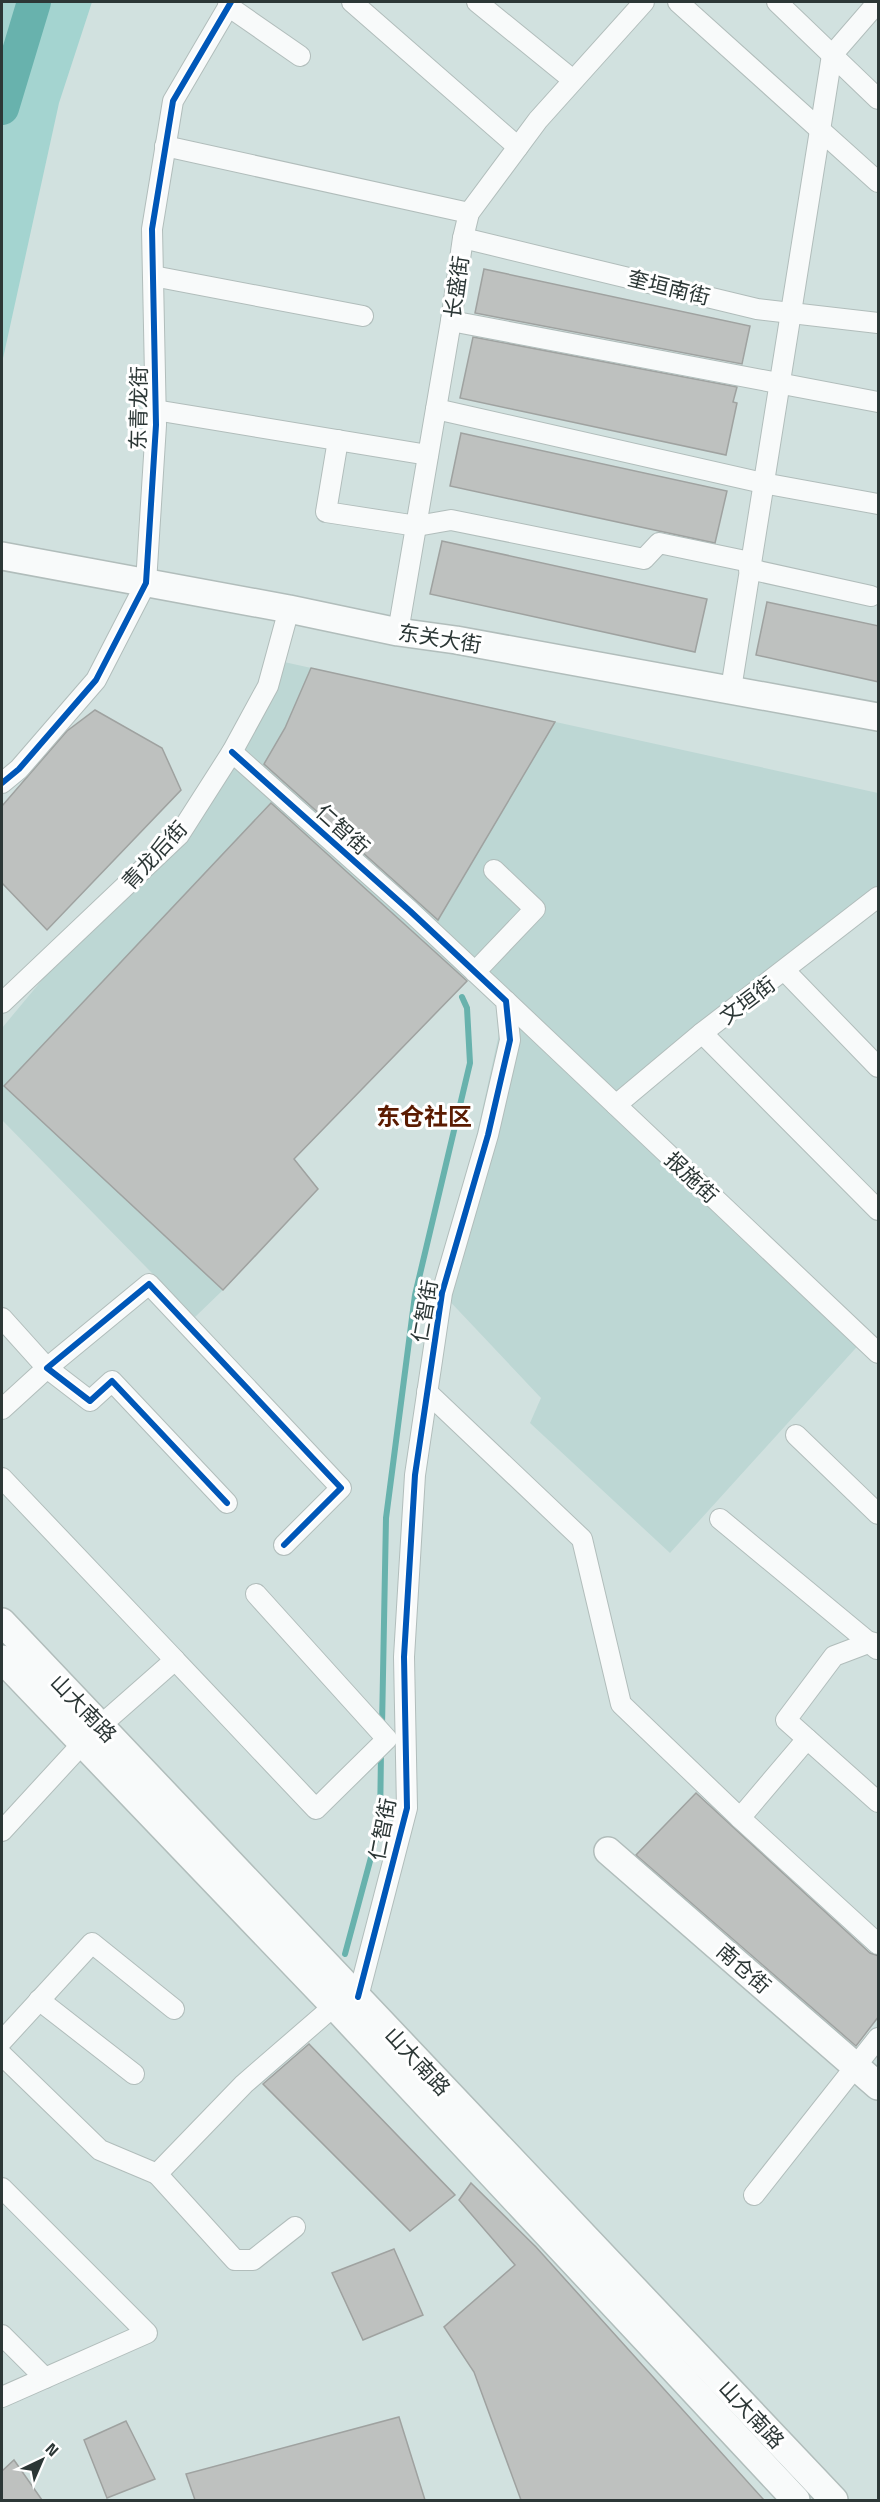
<svg xmlns="http://www.w3.org/2000/svg" width="880" height="2502" viewBox="0 0 880 2502" font-family="'Titillium Web','Noto Sans SC',sans-serif">
<rect width="100%" height="100%" fill="#d1e1df"/>
<path fill="#bdd7d4" d="M275 660 878 793V897L616 1105 864 1339 670 1553 530 1423 541 1398 442 1293 506 1002 475 972 294 1159 318 1189 223 1290 195 1317 2 1120V1028L232 752Z"/>
<path fill="#a4d4d0" d="M2 2H92L59 103 2 363Z"/>
<g fill="none" stroke-linecap="round" stroke-linejoin="round">
<g stroke="#68b2ad" stroke-width="6">
<path d="M382 1727 386 1518 415 1295 470 1063 467 1008 462 997"/>
<path d="M345 1954 380 1824 381 1752"/>
</g>
<path stroke="#68b2ad" stroke-width="34" d="M2 108 34 2"/>
</g>
<g fill="#bec1bf" stroke="#9fa2a0" stroke-width="1.5">
<path d="M484 269 750 326 742 364 475 313Z"/>
<path d="M473 337 737 387 733 402 737 403 726 455 460 398Z"/>
<path d="M461 433 727 491 715 543 450 486Z"/>
<path d="M442 541 707 599 695 652 430 594Z"/>
<path d="M767 602 879 626V682L756 655Z"/>
<path d="M311 668 555 722 438 920 264 764 285 728Z"/>
<path d="M95 710 162 748 181 790 47 930 2 883V806L67 731Z"/>
<path d="M271 803 467 981 294 1159 318 1189 223 1290 4 1086Z"/>
<path d="M696 1793 870 1953 879 1956V2016L856 2046 636 1855Z"/>
<path d="M309 2044 455 2195 410 2231 263 2084Z"/>
<path d="M471 2183 536 2247 764 2500H521L474 2372 444 2327 515 2265 459 2200Z"/>
<path d="M394 2249 423 2315 363 2340 332 2273Z"/>
<path d="M399 2417 425 2500H195L186 2474Z"/>
<path d="M126 2421 155 2479 107 2498 84 2440Z"/>
<path d="M14 2460 42 2500H2V2471Z"/>
</g>
<g fill="none" stroke-linecap="round" stroke-linejoin="round">
<defs>
<g id="street">
<path d="M352 2 518 147"/>
<path d="M477 2 573 80"/>
<path d="M678 2 878 182"/>
<path d="M777 2 878 99"/>
<path d="M228 6 300 56"/>
<path d="M165 146 469 213"/>
<path d="M463 238 757 309 878 323"/>
<path d="M153 276 363 316"/>
<path d="M451 321 878 402"/>
<path d="M436 409 763 483 878 504"/>
<path d="M155 410 428 455"/>
<path d="M338 440 326 512 417 526 451 520 644 559 659 543 750 562"/>
<path d="M749 569 871 596"/>
<path d="M398 632 451 321 463 238 469 213 538 120 644 2"/>
<path d="M731 689 832 55 878 2"/>
<path d="M232 752 410 911 506 1001 510 1040 488 1135 442 1293 415 1475 404 1657 407 1808 358 1997"/>
<path d="M2 783 19 769 96 680 146 583 156 425 152 229 173 101 231 2"/>
<path d="M785 971 878 1067"/>
<path d="M475 972 535 909 494 870"/>
<path d="M506 1001 878 1353"/>
<path d="M2 1003 179 835 232 752 268 686 289 609"/>
<path d="M702 1033 878 1210"/>
<path d="M616 1105 702 1033 878 897"/>
<path d="M2 1318 47 1368 2 1409"/>
<path d="M427 1392 582 1539 621 1704 740 1818"/>
<path d="M796 1435 878 1514"/>
<path d="M2 1478 175 1660 100 1726"/>
<path d="M227 1503 112 1381 90 1401 47 1368 149 1284 341 1488 284 1545"/>
<path d="M720 1519 877 1649"/>
<path d="M878 1644 871 1642 834 1656 786 1720 878 1802"/>
<path d="M175 1660 316 1809 387 1739 256 1594"/>
<path d="M807 1739 740 1818 878 1944"/>
<path d="M2 1831 82 1744"/>
<path d="M39 2000 134 2074"/>
<path d="M2 2041 92 1943 174 2009"/>
<path d="M2 2055 100 2150 157 2174"/>
<path d="M2 2188 147 2333 2 2397"/>
<path d="M754 2195 878 2038"/>
<path d="M295 2227 253 2260H235L157 2174 244 2084 334 2006"/>
<path d="M2 2335 45 2378"/>
</g>
<g id="secondary">
<path d="M2 556 289 609 398 632 456 640 878 717"/>
<path d="M2 1622 834 2500"/>
<path d="M2 1659 341 2013 796 2500"/>
<path d="M608 1851 878 2086"/>
</g>
</defs>
<use href="#street" stroke="#b1bdbb" stroke-width="22"/>
<use href="#secondary" stroke="#b1bdbb" stroke-width="30"/>
<use href="#street" stroke="#f8fafa" stroke-width="20"/>
<use href="#secondary" stroke="#f8fafa" stroke-width="27"/>
<defs>
<g id="cycleway">
<path d="M232 752 410 911 506 1001 510 1040 488 1135 442 1293 415 1475 404 1657 407 1808 358 1997"/>
<path d="M2 783 19 769 96 680 146 583 156 425 152 229 173 101 231 2"/>
<path d="M227 1503 112 1381 90 1401 47 1368 149 1284 341 1488 284 1545"/>
</g>
</defs>
<use href="#cycleway" stroke="#fff" stroke-width="10"/>
<use href="#cycleway" stroke="#0057b8" stroke-width="6"/>
</g>
<g text-anchor="middle" dominant-baseline="central" stroke-width="6" stroke-linejoin="round" paint-order="stroke">
<g font-size="21" fill="#2c3736" stroke="#fff">
<text transform="translate(456 287) rotate(-82)">长盛街</text>
<text transform="translate(669 287) rotate(14)">奎垣南街</text>
<text transform="translate(138 408) rotate(-89)">东青龙街</text>
<text transform="translate(440 638) rotate(9)">东关大街</text>
<text transform="translate(343 829) rotate(42)">仁智街</text>
<text transform="translate(154 855) rotate(-47)">青龙后街</text>
<text transform="translate(747 1000) rotate(-37)">文垣街</text>
<text transform="translate(692 1177) rotate(43)">报施街</text>
<text transform="translate(424 1311) rotate(-80)">仁智街</text>
<text transform="translate(84 1708) rotate(46)">山大南路</text>
<text transform="translate(382 1829) rotate(-79)">仁智街</text>
<text transform="translate(744 1968) rotate(41)">南仓街</text>
<text transform="translate(418 2061) rotate(47)">山大南路</text>
<text transform="translate(752 2414) rotate(47)">山大南路</text>
</g>
<g font-size="24" font-weight="bold" fill="#5b1b01" stroke="#fff">
<text x="424" y="1116">东仓社区</text>
</g>
</g>
<rect width="880" height="2502" fill="none" stroke="#2c3736" stroke-width="6"/>
<g transform="translate(42 2460) rotate(44)" stroke="#ffffff" stroke-width="4.5" paint-order="stroke">
<path d="M0-4.5L10 22L0 15L-10 22Z" fill="#2c3736"/>
<text y="-9" font-size="16" font-weight="bold" text-anchor="middle" fill="#2c3736">N</text>
</g>
</svg>
